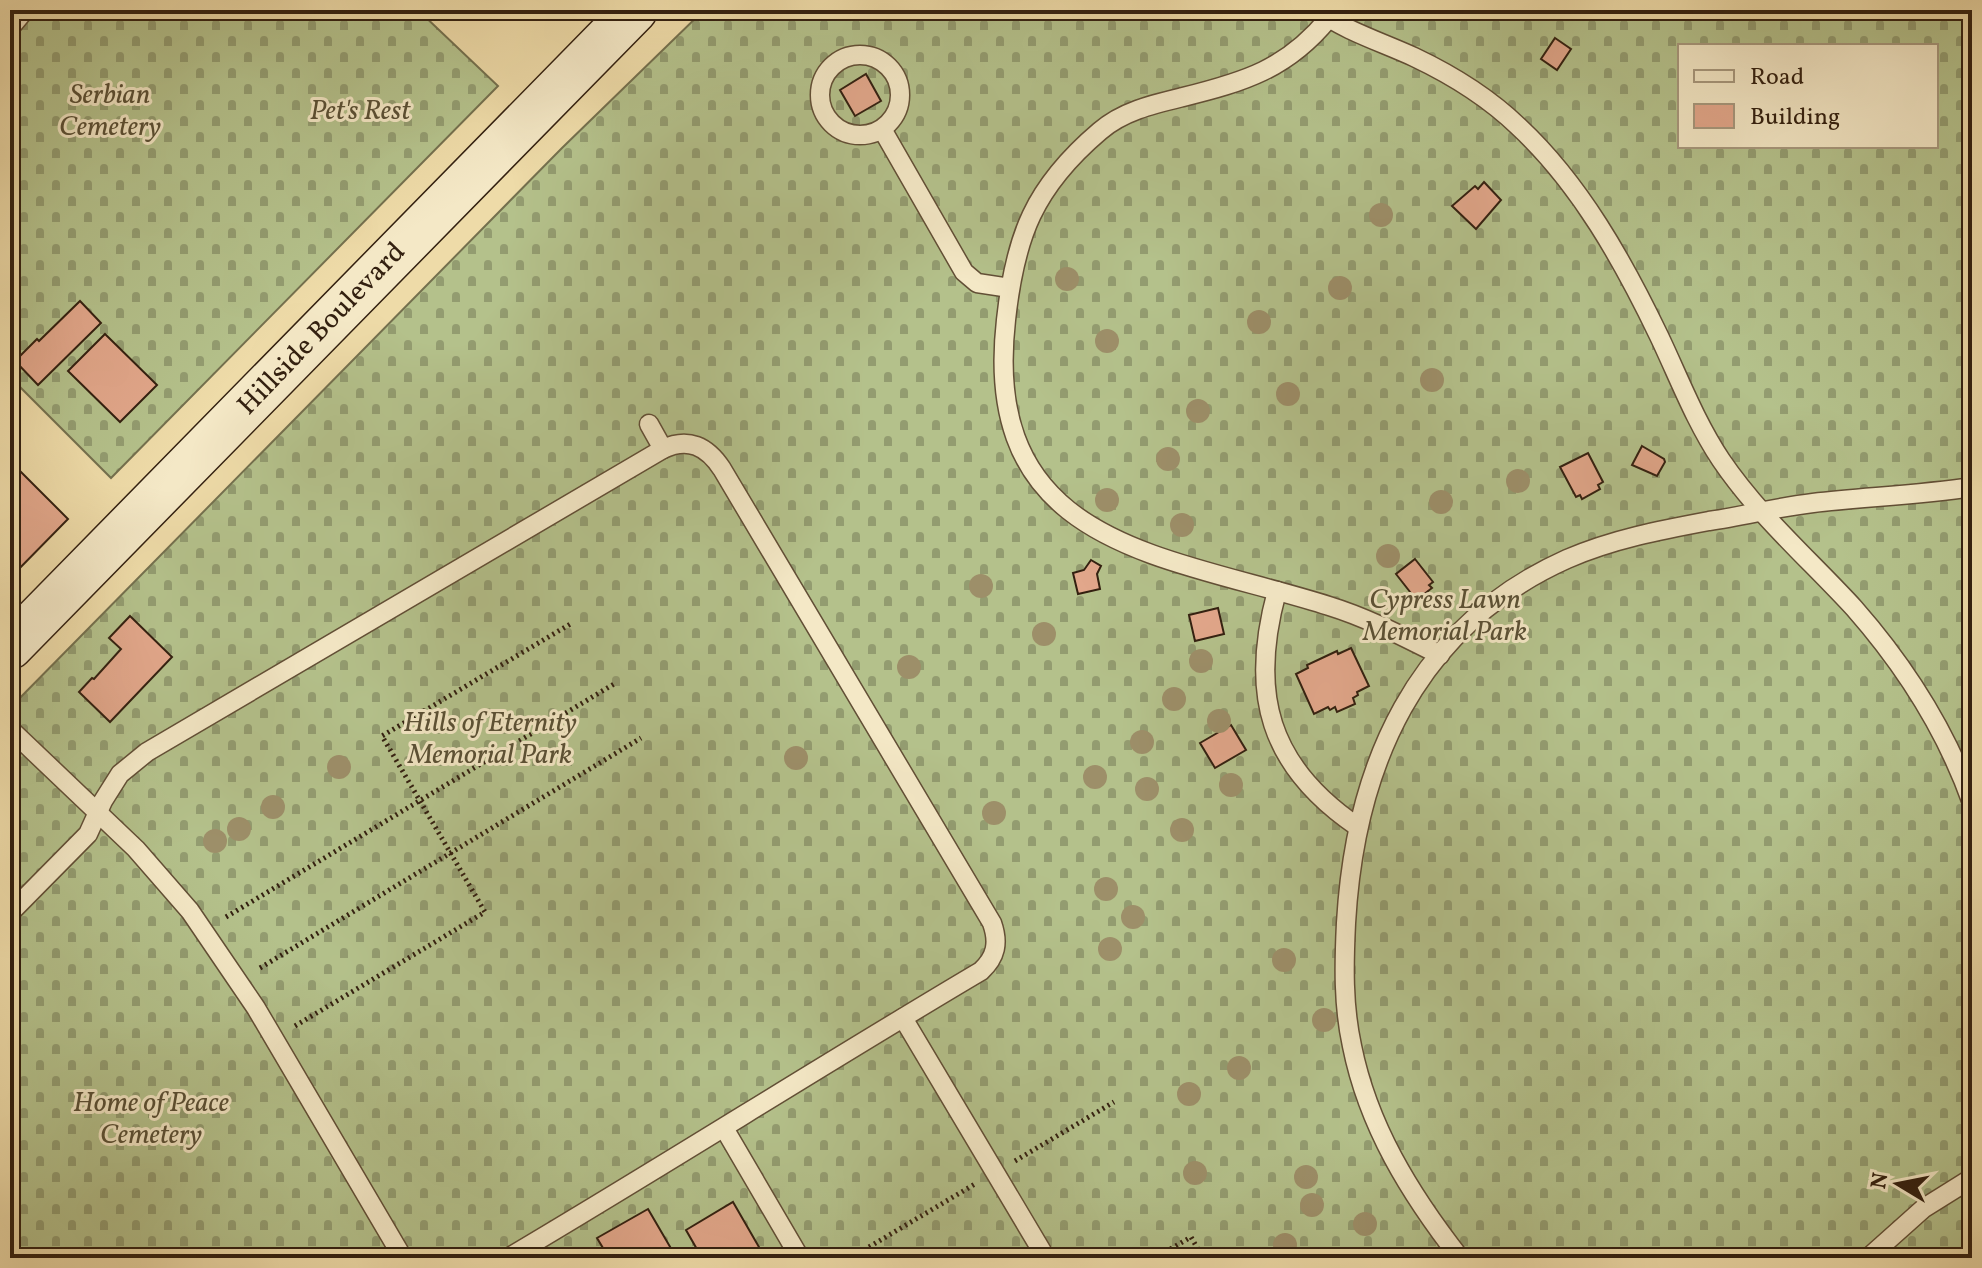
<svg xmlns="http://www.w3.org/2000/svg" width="1982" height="1268" viewBox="0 0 1982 1268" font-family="Vollkorn,serif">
<defs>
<pattern id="cemetery-stones" width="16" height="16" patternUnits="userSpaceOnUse" patternTransform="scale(2)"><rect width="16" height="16" fill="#b4c18b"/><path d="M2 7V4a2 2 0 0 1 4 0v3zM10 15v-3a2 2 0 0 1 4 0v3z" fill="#939c70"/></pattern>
</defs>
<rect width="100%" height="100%" fill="#eedba8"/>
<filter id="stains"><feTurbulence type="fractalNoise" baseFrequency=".0025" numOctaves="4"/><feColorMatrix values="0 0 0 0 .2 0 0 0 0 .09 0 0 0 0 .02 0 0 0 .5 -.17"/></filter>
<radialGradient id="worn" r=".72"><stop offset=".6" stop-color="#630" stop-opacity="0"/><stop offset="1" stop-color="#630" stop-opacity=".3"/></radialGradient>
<g fill="url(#cemetery-stones)" stroke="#74704e" stroke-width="2" fill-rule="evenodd">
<path d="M10 10H418L498 86 111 478 10 377Z"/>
<path d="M704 10H1972V1258H10V708L562 148ZM1680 46H1936V146H1680Z"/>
</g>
<g fill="#e2a78b" stroke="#332010" stroke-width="2">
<path d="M1555 38 1571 49 1557 70 1541 59Z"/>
<path d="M866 74 881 101 855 116 840 90Z"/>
<path d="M1484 182 1501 200 1476 229 1452 206 1475 186 1478 189Z"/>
<path d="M80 301 101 323 38 385 15 361 37 339 39 341Z"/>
<path d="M105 334 157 385 120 422 68 371Z"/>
<path d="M1642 446 1664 459 1665 462 1657 476 1632 465Z"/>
<path d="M1588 453 1603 482 1598 485 1600 489 1582 499 1580 495 1576 497 1560 467Z"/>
<path d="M10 461 68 519 10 578Z"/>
<path d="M1415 559 1433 582 1429 585 1432 588 1419 598 1417 595 1414 597 1396 574Z"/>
<path d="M1091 560 1101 566 1097 574 1100 589 1078 594 1073 573 1084 570Z"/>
<path d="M1218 608 1224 634 1195 641 1189 615Z"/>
<path d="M130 616 172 657 110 722 79 692 92 678 94 679 121 649 109 638Z"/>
<path d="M1351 648 1369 686 1357 692 1358 695 1353 698 1355 704 1337 712 1335 707 1330 710 1328 707 1314 714 1296 674 1308 668 1307 665 1337 651 1338 654Z"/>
<path d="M1231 725 1246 750 1215 768 1200 743Z"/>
<path d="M733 1202 763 1254 757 1258H702L686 1230Z"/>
<path d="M648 1209 676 1257 609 1258 597 1238Z"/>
</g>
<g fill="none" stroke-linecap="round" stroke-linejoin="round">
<defs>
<g id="service">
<path d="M1316 10C1346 31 1381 42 1414 57 1452 75 1488 97 1519 127 1580 184 1623 261 1659 336 1679 378 1695 421 1721 460 1759 516 1809 559 1854 608 1905 666 1946 730 1972 803"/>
<path d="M1328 19C1287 69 1244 82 1183 97 1154 104 1123 111 1100 131 1034 187 1015 236 1006 320 980 548 1165 554 1329 606 1368 618 1404 637 1440 655"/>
<path d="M10 28 25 10"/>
<circle cx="860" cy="95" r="40"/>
<path d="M882 129 964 272 977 283 1010 288"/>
<path d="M649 424 663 449"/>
<path d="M1277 591C1249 693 1268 766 1358 827"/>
<path d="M10 729 136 849 190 911 256 1008 403 1258"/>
<path d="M10 913 88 834 103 801 120 774 147 752 663 449C688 437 707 446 722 469L992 923C999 943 996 957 981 971 822 1065 667 1164 508 1258"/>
<path d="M903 1018 1046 1258"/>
<path d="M724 1128 800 1258"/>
<path d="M1460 1258C1410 1194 1368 1126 1352 1046 1343 1005 1344 964 1346 923 1355 766 1415 627 1567 559 1613 539 1661 530 1709 521 1744 516 1778 507 1813 503 1866 497 1919 495 1972 487"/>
<path d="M1868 1258 1924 1208 1972 1178"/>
</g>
<path id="secondary" d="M10 647 635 10"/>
</defs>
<use href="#service" stroke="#624f36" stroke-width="21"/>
<use href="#secondary" stroke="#332010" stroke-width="47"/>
<g stroke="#332010" stroke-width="5" stroke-dasharray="2 4" stroke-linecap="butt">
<path d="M226 917 614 684"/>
<path d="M260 968 641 738"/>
<path d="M295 1026 485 912 382 736 572 623"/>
<path d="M1015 1161 1114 1102"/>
<path d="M869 1247 975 1184"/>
<path d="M1155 1258 1191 1237 1203 1258"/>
</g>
<use href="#service" stroke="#f4e8c6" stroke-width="18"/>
<use href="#secondary" stroke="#f4e8c6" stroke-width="44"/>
</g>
<g fill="#9d8f69">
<circle cx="1381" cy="215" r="12"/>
<circle cx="1067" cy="279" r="12"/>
<circle cx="1340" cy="288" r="12"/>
<circle cx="1259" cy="322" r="12"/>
<circle cx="1107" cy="341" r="12"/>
<circle cx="1432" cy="380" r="12"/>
<circle cx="1288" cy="394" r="12"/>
<circle cx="1198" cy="411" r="12"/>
<circle cx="1168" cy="459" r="12"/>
<circle cx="1518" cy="481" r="12"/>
<circle cx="1107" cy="500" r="12"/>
<circle cx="1441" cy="502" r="12"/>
<circle cx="1182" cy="525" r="12"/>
<circle cx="1388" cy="556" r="12"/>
<circle cx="981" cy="586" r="12"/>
<circle cx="1044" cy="634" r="12"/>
<circle cx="1201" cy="661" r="12"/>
<circle cx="909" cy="667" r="12"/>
<circle cx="1174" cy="699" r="12"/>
<circle cx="1219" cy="721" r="12"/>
<circle cx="1142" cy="742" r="12"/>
<circle cx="796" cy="758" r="12"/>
<circle cx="339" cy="767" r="12"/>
<circle cx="1095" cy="777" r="12"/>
<circle cx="1231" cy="785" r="12"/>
<circle cx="1147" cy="789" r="12"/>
<circle cx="273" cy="807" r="12"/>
<circle cx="994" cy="813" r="12"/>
<circle cx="239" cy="829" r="12"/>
<circle cx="1182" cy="830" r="12"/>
<circle cx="215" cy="841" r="12"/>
<circle cx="1106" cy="889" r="12"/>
<circle cx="1133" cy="917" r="12"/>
<circle cx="1110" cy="949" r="12"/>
<circle cx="1284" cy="960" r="12"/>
<circle cx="1324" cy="1020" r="12"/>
<circle cx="1239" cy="1068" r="12"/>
<circle cx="1189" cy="1094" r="12"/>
<circle cx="1195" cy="1173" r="12"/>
<circle cx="1306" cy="1177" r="12"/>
<circle cx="1312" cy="1205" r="12"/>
<circle cx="1365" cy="1224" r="12"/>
<circle cx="1285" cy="1245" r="12"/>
</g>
<g text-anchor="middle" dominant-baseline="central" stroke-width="6" stroke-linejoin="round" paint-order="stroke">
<g font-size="28" font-style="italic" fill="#5a5035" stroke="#f4e8c6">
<text x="110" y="95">Serbian<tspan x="110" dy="32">Cemetery</tspan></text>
<text x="360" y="111">Pet's Rest</text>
<text x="1445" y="600">Cypress Lawn<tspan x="1445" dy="32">Memorial Park</tspan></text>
<text x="490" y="723">Hills of Eternity<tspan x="490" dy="32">Memorial Park</tspan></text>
<text x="151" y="1103">Home of Peace<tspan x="151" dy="32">Cemetery</tspan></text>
</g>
<g font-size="28" fill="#332010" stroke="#f4e8c6">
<text transform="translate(322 329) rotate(-46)">Hillside Boulevard</text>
</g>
</g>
<rect width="1982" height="1268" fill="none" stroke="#eedba8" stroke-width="40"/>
<rect x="12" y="12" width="1958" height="1244" fill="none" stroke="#332010" stroke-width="4"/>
<rect x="20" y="20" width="1942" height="1228" fill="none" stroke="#332010" stroke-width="2"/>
<rect x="1678" y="44" width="260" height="104" fill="#f4e8c6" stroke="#a7987d" stroke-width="2"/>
<rect x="1694" y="70" width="40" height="12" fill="#f4e8c6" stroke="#a7987d" stroke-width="2"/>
<text x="1750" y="84" font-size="24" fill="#332010">Road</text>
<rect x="1694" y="104" width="40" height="24" fill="#e2a78b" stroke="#a7987d" stroke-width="2"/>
<text x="1750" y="124" font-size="24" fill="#332010">Building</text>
<g transform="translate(1898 1184) rotate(280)" stroke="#f4e8c6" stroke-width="6" paint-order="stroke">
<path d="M0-6L14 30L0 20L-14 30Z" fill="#332010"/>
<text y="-12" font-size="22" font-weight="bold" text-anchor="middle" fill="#332010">N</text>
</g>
<rect width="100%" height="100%" filter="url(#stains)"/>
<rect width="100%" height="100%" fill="url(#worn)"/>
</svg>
